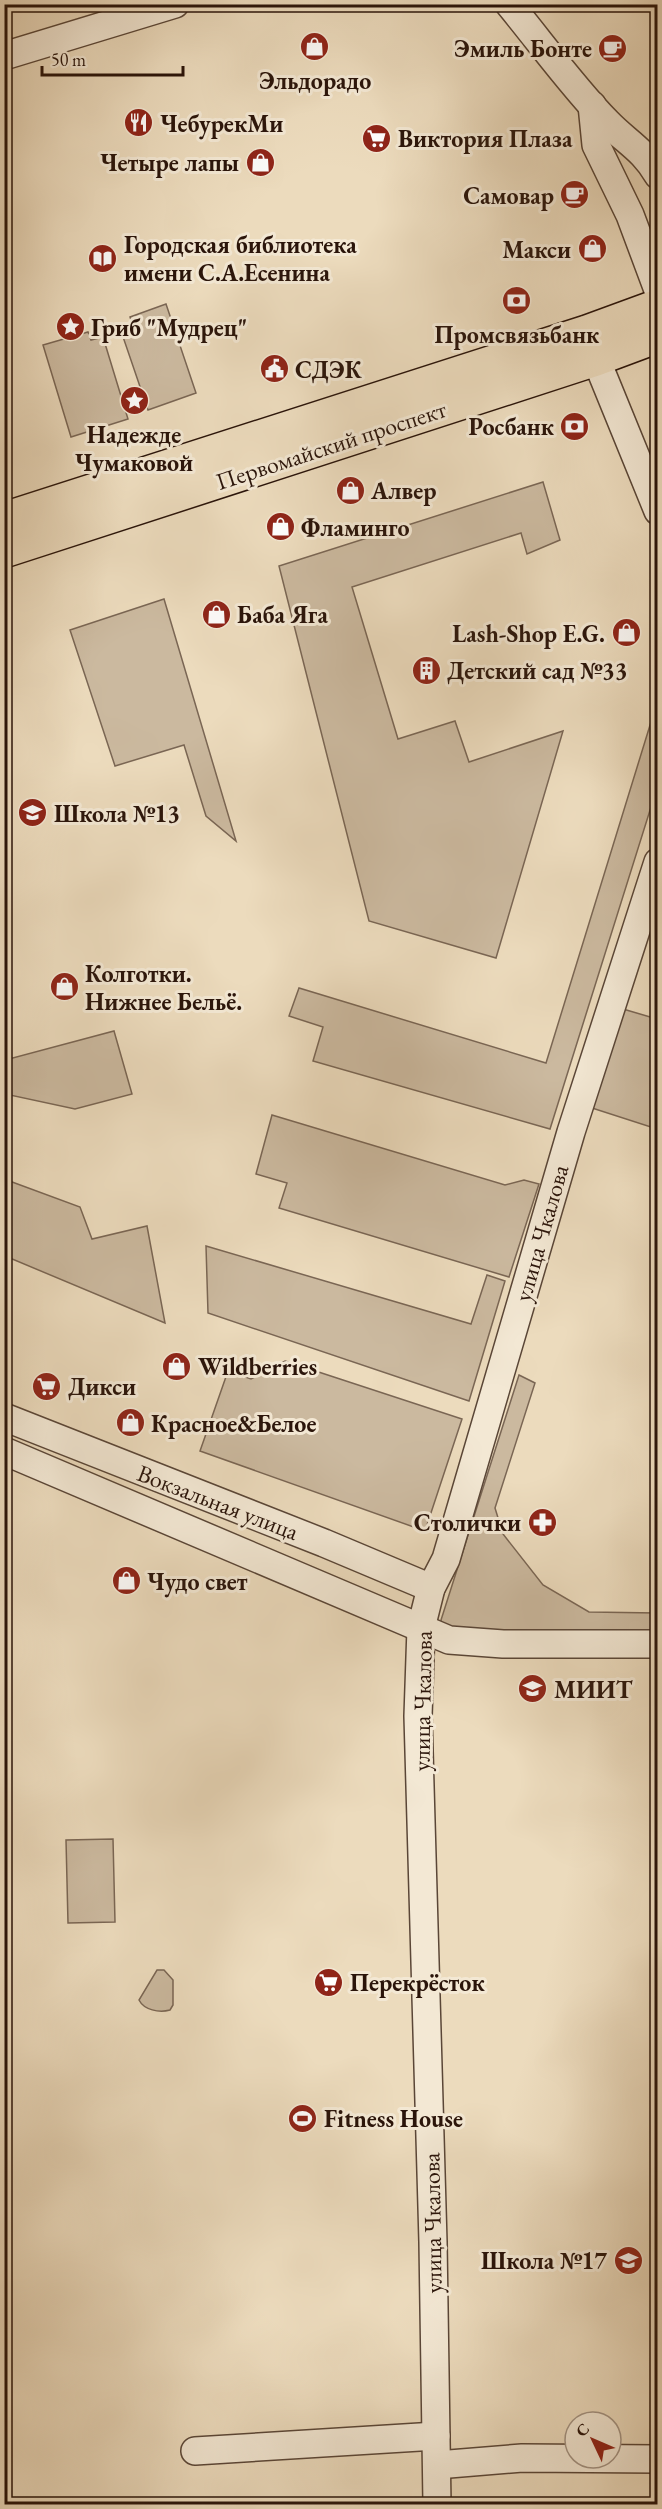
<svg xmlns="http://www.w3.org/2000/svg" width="662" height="2509" viewBox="0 0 662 2509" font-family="'EB Garamond',serif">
<rect width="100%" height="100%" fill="#ecdbbd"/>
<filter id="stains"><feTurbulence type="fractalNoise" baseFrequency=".00333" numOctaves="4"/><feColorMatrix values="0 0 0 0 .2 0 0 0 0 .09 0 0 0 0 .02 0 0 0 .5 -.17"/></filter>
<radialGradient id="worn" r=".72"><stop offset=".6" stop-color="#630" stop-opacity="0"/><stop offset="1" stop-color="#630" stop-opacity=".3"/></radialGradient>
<g fill="#cbb99f" stroke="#7a6654" stroke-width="1.5">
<path d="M166 304 196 393 148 410 121 331 133 326 130 317Z"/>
<path d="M88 332 91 340 103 337 128 419 71 437 43 345Z"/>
<path d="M543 482 560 540 527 554 521 533 352 587 398 739 455 721 469 762 563 731 496 958 369 921 279 566Z"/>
<path d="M164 599 236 841 206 816 184 745 115 766 70 630Z"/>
<path d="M655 709 658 710 657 788 550 1129 313 1061 323 1027 289 1016 299 988 546 1063Z"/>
<path d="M623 1009 657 1019V1129L592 1108Z"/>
<path d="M114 1031 132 1094 75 1109 5 1094V1060Z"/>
<path d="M272 1115 505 1185 524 1180 539 1184 509 1277 279 1208 287 1183 256 1174Z"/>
<path d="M4 1179 80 1207 92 1239 147 1226 165 1323 5 1256Z"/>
<path d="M206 1246 471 1324 487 1275 505 1281 469 1401 208 1313Z"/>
<path d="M285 1361 462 1419 425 1531 200 1451 228 1371 251 1379Z"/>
<path d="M519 1375 535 1383 495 1508 503 1534 543 1585 589 1612 657 1613V1638L442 1629 441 1620Z"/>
<path d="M113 1839 115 1922 68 1923 66 1840Z"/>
<path d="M157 1970H164L173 1980V2005L170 2010C159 2013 144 2010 139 2000Z"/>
</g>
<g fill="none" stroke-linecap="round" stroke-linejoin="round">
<defs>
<g id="minor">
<path d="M509 4C542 44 572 86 607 122 626 142 643 149 658 175"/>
<path d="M4 56 175 4"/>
<path d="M592 105 596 145 630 215 658 290"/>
<path d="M596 359 658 511"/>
<path d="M4 1417 324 1543 431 1588"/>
<path d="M4 1451 449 1640 503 1644H658"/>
<path d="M195 2451 436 2436"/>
<path d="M437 2465 522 2458 658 2459"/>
<path d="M437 2504 433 2242 418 1716 421 1628 431 1588 446 1559 571 1132 658 862"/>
</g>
<g id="major">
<path d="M4 519 587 332 658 306"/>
<path d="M4 551 596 359 658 336"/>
</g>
</defs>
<use href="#minor" stroke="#5a4637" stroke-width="30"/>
<use href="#major" stroke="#2a140a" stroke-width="36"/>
<use href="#minor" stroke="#f3e8d4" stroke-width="27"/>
<use href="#major" stroke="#ecdbbd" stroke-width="33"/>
</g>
<defs>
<symbol id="shop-disc" viewBox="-11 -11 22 22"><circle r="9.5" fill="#8f2418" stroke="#f3e8d4"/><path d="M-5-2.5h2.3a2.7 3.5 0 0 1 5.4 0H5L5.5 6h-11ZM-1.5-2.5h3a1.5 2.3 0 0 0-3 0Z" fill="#fff"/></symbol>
<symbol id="cafe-disc" viewBox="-11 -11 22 22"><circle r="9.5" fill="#8f2418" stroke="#f3e8d4"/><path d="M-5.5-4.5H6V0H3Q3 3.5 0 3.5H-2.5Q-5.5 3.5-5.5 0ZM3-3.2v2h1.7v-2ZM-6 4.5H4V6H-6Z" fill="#fff"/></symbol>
<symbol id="restaurant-disc" viewBox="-11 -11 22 22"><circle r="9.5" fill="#8f2418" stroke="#f3e8d4"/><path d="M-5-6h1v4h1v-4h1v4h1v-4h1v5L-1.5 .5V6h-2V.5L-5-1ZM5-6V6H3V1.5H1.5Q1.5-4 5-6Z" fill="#fff"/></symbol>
<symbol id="supermarket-disc" viewBox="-11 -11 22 22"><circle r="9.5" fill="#8f2418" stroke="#f3e8d4"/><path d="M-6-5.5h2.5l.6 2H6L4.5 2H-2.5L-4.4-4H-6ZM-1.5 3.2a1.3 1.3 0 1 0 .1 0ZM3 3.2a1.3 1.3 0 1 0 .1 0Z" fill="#fff"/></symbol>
<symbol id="library-disc" viewBox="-11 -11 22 22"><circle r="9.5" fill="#8f2418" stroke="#f3e8d4"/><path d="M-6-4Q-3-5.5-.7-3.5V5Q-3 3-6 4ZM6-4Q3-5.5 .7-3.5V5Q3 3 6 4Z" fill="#fff"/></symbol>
<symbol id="bank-disc" viewBox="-11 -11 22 22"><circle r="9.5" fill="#8f2418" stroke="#f3e8d4"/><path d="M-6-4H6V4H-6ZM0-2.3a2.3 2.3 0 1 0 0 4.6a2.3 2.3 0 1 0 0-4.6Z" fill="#fff"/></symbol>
<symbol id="sight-disc" viewBox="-11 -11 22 22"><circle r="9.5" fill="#8f2418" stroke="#f3e8d4"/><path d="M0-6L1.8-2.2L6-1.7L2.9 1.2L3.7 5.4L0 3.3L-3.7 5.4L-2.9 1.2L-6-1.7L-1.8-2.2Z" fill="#fff"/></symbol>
<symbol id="civic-disc" viewBox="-11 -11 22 22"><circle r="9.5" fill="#8f2418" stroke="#f3e8d4"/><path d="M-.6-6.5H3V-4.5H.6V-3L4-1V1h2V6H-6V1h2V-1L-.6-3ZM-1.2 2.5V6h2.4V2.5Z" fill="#fff"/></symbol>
<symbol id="building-disc" viewBox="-11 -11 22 22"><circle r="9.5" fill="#8f2418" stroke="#f3e8d4"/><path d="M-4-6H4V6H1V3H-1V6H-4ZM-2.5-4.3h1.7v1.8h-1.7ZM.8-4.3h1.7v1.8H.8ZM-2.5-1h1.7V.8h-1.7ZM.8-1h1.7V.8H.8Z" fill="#fff"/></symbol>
<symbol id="school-disc" viewBox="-11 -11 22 22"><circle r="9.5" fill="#8f2418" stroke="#f3e8d4"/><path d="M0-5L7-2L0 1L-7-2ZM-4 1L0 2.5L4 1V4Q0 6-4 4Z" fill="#fff"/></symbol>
<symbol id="pharmacy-disc" viewBox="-11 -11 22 22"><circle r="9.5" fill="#8f2418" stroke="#f3e8d4"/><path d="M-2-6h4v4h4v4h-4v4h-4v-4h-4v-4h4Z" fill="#fff"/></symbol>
<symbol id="university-disc" viewBox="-11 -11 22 22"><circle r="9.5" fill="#8f2418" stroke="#f3e8d4"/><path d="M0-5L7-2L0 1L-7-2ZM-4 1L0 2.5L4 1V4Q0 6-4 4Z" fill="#fff"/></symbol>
<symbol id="stadium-disc" viewBox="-11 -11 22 22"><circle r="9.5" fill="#8f2418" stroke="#f3e8d4"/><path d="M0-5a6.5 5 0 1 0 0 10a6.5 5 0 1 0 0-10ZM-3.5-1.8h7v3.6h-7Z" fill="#fff"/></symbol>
</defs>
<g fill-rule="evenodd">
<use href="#shop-disc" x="298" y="30" width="33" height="33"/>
<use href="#cafe-disc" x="596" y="32" width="33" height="33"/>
<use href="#restaurant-disc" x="122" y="106" width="33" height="33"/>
<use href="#supermarket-disc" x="360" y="122" width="33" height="33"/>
<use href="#shop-disc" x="244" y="146" width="33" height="33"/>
<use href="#cafe-disc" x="558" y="178" width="33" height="33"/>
<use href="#shop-disc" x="576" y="232" width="33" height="33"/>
<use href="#library-disc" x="86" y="242" width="33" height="33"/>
<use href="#bank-disc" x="500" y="284" width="33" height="33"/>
<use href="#sight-disc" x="54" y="310" width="33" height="33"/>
<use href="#civic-disc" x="258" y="352" width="33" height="33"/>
<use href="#sight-disc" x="118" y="384" width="33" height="33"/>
<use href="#bank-disc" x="558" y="410" width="33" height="33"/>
<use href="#shop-disc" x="334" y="474" width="33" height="33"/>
<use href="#shop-disc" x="264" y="510" width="33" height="33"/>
<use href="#shop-disc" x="200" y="598" width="33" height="33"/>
<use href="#shop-disc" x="610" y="616" width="33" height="33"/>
<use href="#building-disc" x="410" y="654" width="33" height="33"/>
<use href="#school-disc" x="16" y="796" width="33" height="33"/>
<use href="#shop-disc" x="48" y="970" width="33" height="33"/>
<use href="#shop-disc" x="160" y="1350" width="33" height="33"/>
<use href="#supermarket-disc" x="30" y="1370" width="33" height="33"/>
<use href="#shop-disc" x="114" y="1406" width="33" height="33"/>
<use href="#pharmacy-disc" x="526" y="1506" width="33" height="33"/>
<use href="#shop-disc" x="110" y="1564" width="33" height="33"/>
<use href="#university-disc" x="516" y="1672" width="33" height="33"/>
<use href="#supermarket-disc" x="312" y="1966" width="33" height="33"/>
<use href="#stadium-disc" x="286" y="2102" width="33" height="33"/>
<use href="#school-disc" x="612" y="2244" width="33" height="33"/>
</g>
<g text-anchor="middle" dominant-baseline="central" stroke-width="6" stroke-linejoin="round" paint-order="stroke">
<g font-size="24" font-weight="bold" fill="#2a140a" stroke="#f3e8d4" text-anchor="start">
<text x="592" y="48" text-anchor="end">Эмиль Бонте</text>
<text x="315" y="80" text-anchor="middle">Эльдорадо</text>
<text x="160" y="123">ЧебурекМи</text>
<text x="398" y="138">Виктория Плаза</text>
<text x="239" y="162" text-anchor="end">Четыре лапы</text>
<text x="554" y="195" text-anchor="end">Самовар</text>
<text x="124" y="244">Городская библиотека<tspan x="124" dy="28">имени С.А.Есенина</tspan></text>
<text x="571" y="249" text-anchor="end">Макси</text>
<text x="91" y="327">Гриб "Мудрец"</text>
<text x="517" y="334" text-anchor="middle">Промсвязьбанк</text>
<text x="295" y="369">СДЭК</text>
<text x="554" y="426" text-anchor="end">Росбанк</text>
<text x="134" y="434" text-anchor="middle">Надежде<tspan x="134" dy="28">Чумаковой</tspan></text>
<text x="371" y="490">Алвер</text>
<text x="301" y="527">Фламинго</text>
<text x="237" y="614">Баба Яга</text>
<text x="605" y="633" text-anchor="end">Lash-Shop E.G.</text>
<text x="447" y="670">Детский сад №33</text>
<text x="54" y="813">Школа №13</text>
<text x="85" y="973">Колготки.<tspan x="85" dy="28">Нижнее Бельё.</tspan></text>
<text x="198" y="1366">Wildberries</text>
<text x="68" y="1386">Дикси</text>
<text x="151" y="1423">Красное&amp;Белое</text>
<text x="521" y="1522" text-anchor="end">Столички</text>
<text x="147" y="1581">Чудо свет</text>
<text x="554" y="1689">МИИТ</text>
<text x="350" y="1982">Перекрёсток</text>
<text x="324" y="2118">Fitness House</text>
<text x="607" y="2260" text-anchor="end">Школа №17</text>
</g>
<g font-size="24" fill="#2a140a" stroke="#f3e8d4">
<text transform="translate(331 445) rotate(-18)">Первомайский проспект</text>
<text transform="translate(541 1233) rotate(-74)">улица Чкалова</text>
<text transform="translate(218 1502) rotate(21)">Вокзальная улица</text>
<text transform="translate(422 1701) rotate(-89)">улица Чкалова</text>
<text transform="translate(432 2223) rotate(-91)">улица Чкалова</text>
</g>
</g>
<rect width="662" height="2509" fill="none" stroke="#ecdbbd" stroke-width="24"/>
<rect x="6" y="6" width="650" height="2497" fill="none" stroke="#2a140a" stroke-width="3"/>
<rect x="12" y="12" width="638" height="2485" fill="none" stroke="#2a140a" stroke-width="1.5"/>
<g transform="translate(593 2440) rotate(314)"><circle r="28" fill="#f3e8d4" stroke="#a39383" stroke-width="1.5"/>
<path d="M0-4.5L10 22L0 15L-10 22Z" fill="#8f2418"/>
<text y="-9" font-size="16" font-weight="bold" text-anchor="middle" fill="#2a140a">С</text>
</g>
<path d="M42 66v9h141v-9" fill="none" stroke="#2a140a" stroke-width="3"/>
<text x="51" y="66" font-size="18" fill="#2a140a" stroke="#f3e8d4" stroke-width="4.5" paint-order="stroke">50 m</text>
<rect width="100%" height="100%" filter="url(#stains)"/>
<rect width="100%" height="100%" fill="url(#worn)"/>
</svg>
